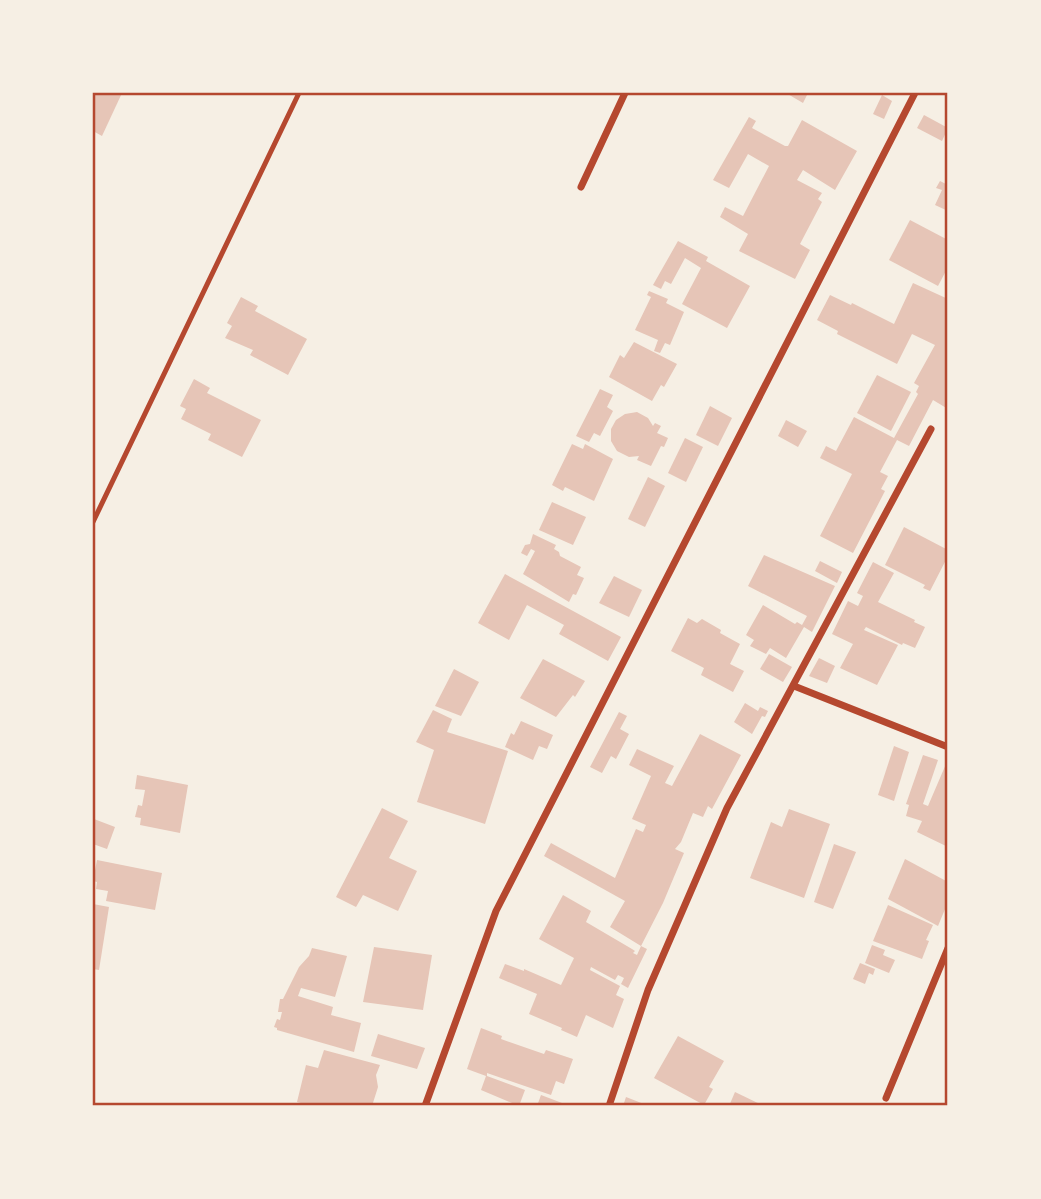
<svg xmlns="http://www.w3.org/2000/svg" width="1041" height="1199" viewBox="0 0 1041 1199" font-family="'Varela Round',sans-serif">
<rect width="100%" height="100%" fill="#f6efe4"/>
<g fill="#e6c5b7">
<path d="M93 93H122L102 136 93 131Z"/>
<path d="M786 93H808L803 103Z"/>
<path d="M882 95 892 101 884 119 873 114Z"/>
<path d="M924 115 948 128 942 141 917 128Z"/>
<path d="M749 117 756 121 752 128 785 146H788L802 120 857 151 835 190 803 170 797 180 822 193 818 199 822 202 800 244 810 250 795 279 739 251 748 234 720 217 725 207 743 216 769 166 748 154 729 188 713 180Z"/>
<path d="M940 181 948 185V211L935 205 942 190 936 188Z"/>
<path d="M910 220 948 240V267L938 286 889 260Z"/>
<path d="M678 241 708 257 706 261 750 286 727 328 682 304 701 268 685 258 671 284 665 281 661 289 653 285Z"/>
<path d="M913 283 948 299V409L933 400 909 446 897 440 880 472 888 476 881 489 885 491 853 553 820 536 852 474 820 458 826 446 836 451 854 417 894 438 918 394 916 392 919 386 914 383 935 345 912 334 897 364 837 334 838 331 817 320 830 295 851 305 852 303 894 324Z"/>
<path d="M649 291 668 299 666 303 684 312 670 345 665 343 660 353 654 351 658 340 635 330 651 297 647 295Z"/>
<path d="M241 297 258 306 255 311 307 339 288 375 250 355 253 350 225 338 232 326 227 323Z"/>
<path d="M634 342 677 364 664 387 661 385 652 401 609 377 620 355 624 358Z"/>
<path d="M877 375 911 392 891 431 857 413Z"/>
<path d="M194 379 210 388 207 393 261 420 242 457 208 440 211 434 181 419 186 409 180 406Z"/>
<path d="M600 389 613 395 607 407 613 411 600 436 594 433 589 442 576 436Z"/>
<path d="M710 406 732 418 718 446 696 435Z"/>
<path d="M637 412 648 418 653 426 655 423 661 426 657 433 668 438 664 447 661 446 651 466 637 460 639 456 629 457 617 451 611 441V429L616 420 625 414Z"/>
<path d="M786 420 807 431 798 447 778 436Z"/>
<path d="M685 438 703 447 686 482 668 473Z"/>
<path d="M572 444 583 449 585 444 613 459 594 501 565 487 563 491 552 485Z"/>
<path d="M648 477 665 486 645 527 628 519Z"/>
<path d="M552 502 586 517 573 545 539 530Z"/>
<path d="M904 527 948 550V556L930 591 923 588 925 585 885 565Z"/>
<path d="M533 534 556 545 554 549 559 552 560 556 581 567 577 575 584 578 576 595 573 594 569 602 523 574 535 551 531 549 527 556 521 553 525 545 530 544Z"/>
<path d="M764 555 835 586 812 632 804 627 786 658 770 648 766 654 750 646 754 640 746 635 763 605 795 624 797 622 802 625 807 616 748 586Z"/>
<path d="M820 561 842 572 837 583 815 571Z"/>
<path d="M873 562 894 573 878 602 915 620 914 622 925 627 915 648 903 643 902 645 866 627 864 630 898 645 877 685 840 668 853 644 832 634 848 601 858 606 863 596 857 593Z"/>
<path d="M505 574 621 637 608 661 559 634 564 625 527 605 509 640 478 623Z"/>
<path d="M614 576 642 590 629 617 599 603Z"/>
<path d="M688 618 697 623 702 619 721 630 720 633 740 644 730 664 744 671 733 692 701 675 704 668 671 651Z"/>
<path d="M769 654 792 667 783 682 760 669Z"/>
<path d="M819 658 835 666 827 683 809 676Z"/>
<path d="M543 659 585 681 575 697 573 695 556 717 520 698Z"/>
<path d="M454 669 479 682 461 716 435 706Z"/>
<path d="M745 703 758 711 760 707 768 711 765 717 762 716 752 734 734 722Z"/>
<path d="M433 710 452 719 447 732 508 751 485 824 417 802 434 750 416 742Z"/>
<path d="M619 712 627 716 620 729 629 734 616 759 611 756 602 773 590 767Z"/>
<path d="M521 721 553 735 547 749 539 746 533 760 505 747 511 733 514 735Z"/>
<path d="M700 734 741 755 712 809 708 806 703 817 693 813 681 842 675 849 684 853 663 903 641 946 610 927 625 901 544 856 551 843 615 878 636 829 643 832 646 825 632 819 651 776 629 765 637 749 674 766 665 783 672 786Z"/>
<path d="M894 746 909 752 894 801 878 795Z"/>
<path d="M923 755 938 760 923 804 928 806 946 764H948V847L917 832 922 821 906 816 909 805 906 804Z"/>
<path d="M137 775 188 785 180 833 140 825 141 818 135 817 138 805 142 806 145 790 135 789Z"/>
<path d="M382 808 408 821 389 858 417 871 398 911 363 895 356 907 336 897Z"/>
<path d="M789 809 830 824 804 898 750 878 771 822 782 827Z"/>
<path d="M94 819 115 827 107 849 93 844Z"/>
<path d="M834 844 856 852 833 909 814 902Z"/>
<path d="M905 859 948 882V902L938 926 888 899Z"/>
<path d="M97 860 162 873 155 910 106 901 108 891 96 889 97 882 93 881Z"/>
<path d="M563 895 591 911 586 922 632 949 635 951 633 953 637 955 641 946 647 949 628 988 621 984 624 978 618 975 615 980 591 967 590 970 620 986 616 995 624 999 613 1028 586 1015 577 1037 561 1030 562 1028 529 1014 537 994 499 978 505 964 524 971V969L561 985 574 958 539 939Z"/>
<path d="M93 904 109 907 99 970 93 969Z"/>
<path d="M888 905 933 925 926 940 929 941 922 959 873 941Z"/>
<path d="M872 945 885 950 883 955 895 960 889 973 865 963Z"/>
<path d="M374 947 432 955 423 1010 363 1002Z"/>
<path d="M312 948 347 956 335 997 301 988 298 996 333 1007 331 1015 361 1023 354 1052 277 1030V1028L274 1027 277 1019 280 1020 282 1012H278L280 999H283L299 967 309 956Z"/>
<path d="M860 963 875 969 873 975 869 973 865 984 853 979Z"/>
<path d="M481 1028 502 1036 501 1039 544 1054 546 1050 573 1059 564 1084 556 1081 551 1095 487 1073V1076L525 1090 519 1106 481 1090 486 1076 467 1069Z"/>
<path d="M378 1034 425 1048 417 1069 371 1056Z"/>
<path d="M678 1036 724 1061 709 1087 713 1089 704 1105 654 1078Z"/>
<path d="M324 1050 380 1065 376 1075 378 1087 372 1106H312L297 1102 306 1065 318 1068Z"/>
<path d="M735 1092 764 1106H729Z"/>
<path d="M541 1095 570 1106H537Z"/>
<path d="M626 1097 649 1106H623Z"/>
</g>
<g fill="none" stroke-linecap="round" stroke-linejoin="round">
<path stroke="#b5482f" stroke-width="5" d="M93 522 299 93"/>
<g stroke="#b5482f" stroke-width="7">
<path d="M581 187 625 93"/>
<path d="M794 686 948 747"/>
<path d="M886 1098 948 948"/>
<path d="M425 1106 496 911 915 93"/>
<path d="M609 1106 648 990 727 808 931 429"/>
</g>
</g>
<rect width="1041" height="1199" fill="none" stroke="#f6efe4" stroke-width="189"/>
<rect x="94" y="94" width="852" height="1010" fill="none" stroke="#b5482f" stroke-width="2.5"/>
</svg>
